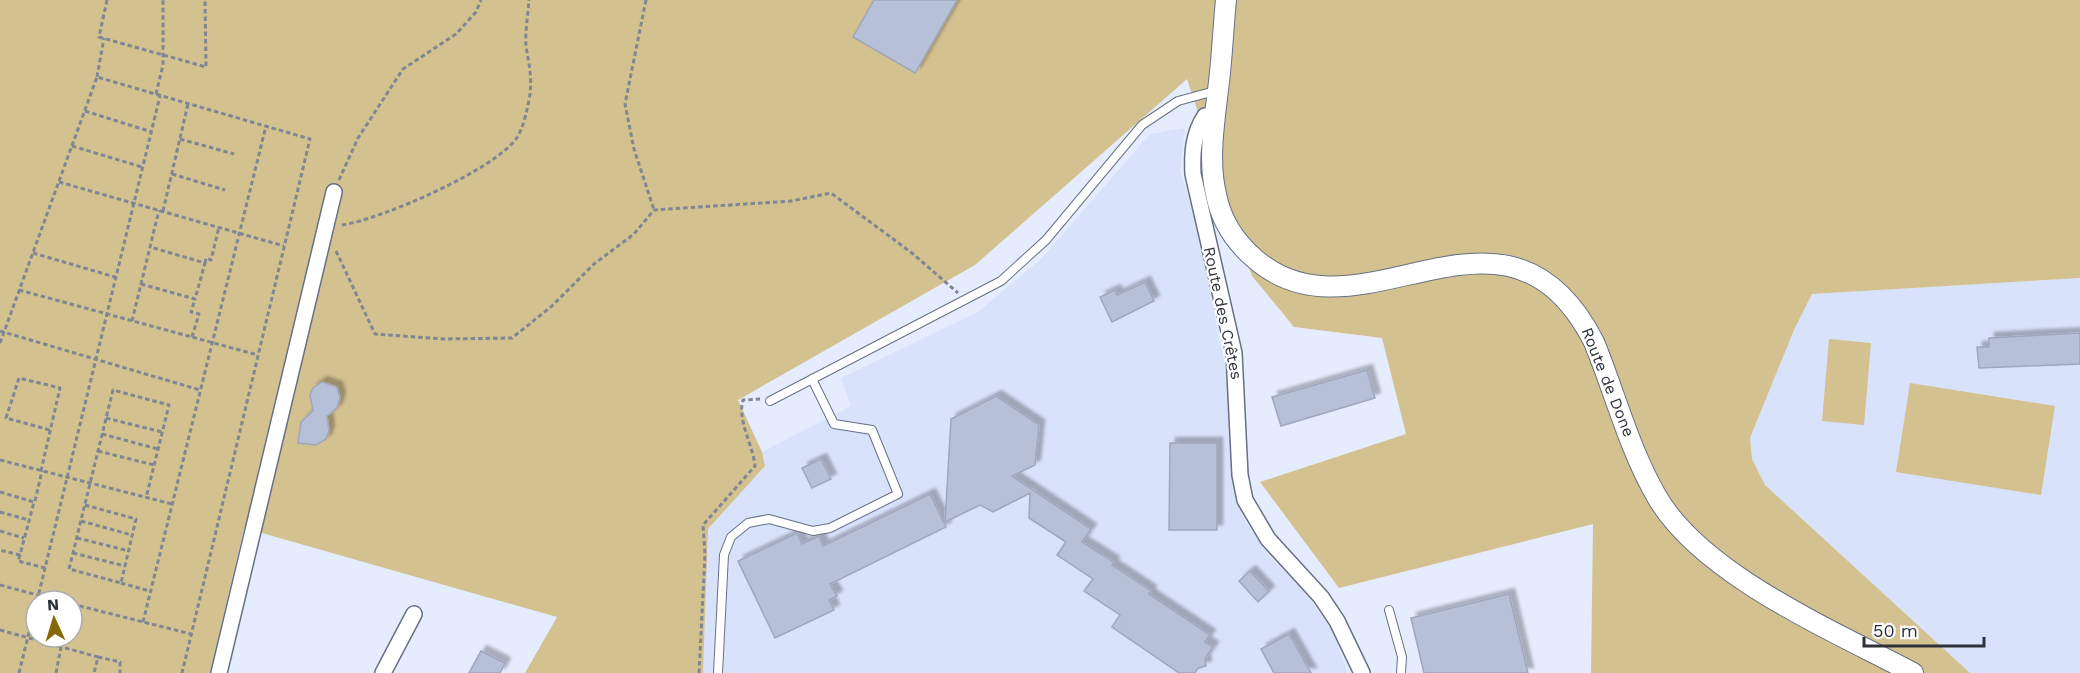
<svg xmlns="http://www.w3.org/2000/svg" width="2080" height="673" viewBox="0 0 2080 673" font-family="'Work Sans',sans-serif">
<defs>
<filter id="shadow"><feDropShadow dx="5.5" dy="-5.5" stdDeviation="1.5" flood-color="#0004"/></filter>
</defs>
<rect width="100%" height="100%" fill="#e4ecfe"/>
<g fill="#d9e2fb">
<path d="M1185 128 1180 170 1196 222 1231 395 1234 486 1243 518 1269 556 1301 588 1330 625 1348 673H703L708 529 765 466 762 452 851 406 841 378 978 312 1041 259 1150 134Z"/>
<path d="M2080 278V673H1970L1765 485 1752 459 1750 438 1794 330 1812 294Z"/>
</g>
<g fill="#d4c190" fill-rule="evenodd">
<path d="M0 0H2080V278L1812 294 1794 330 1750 438 1752 459 1765 485 1970 673H1591L1593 524 1339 588 1260 482 1406 434 1382 338 1294 327 1252 276 1187 79 975 265 738 400 762 452 765 466 708 529 703 673H525L557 617 244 528 210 673H0ZM36 601H72V637H36Z"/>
<path d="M1829 339 1871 343 1864 425 1822 421Z"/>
<path d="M1910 383 2055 406 2041 495 1896 472Z"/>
</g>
<g fill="#b6c0d6" stroke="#9ea7bd" stroke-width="1.5" filter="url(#shadow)">
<path d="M874 0H957L915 73 853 37Z"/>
<path d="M1145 282 1154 301 1112 322 1100 297 1115 290 1117 295Z"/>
<path d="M2080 333V364L1979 368 1977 347H1989V338Z"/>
<path d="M1367 370 1375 398 1281 426 1272 397Z"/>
<path d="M322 382 337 387 340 398 337 408 327 416 329 431 326 439 316 445 298 443 301 422 313 411 310 395 313 388Z"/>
<path d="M996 396 1039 425 1035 465 1012 476 1091 529 1082 542 1114 562 1112 565 1151 591 1149 594 1210 635 1205 642 1213 647 1205 659 1206 666 1198 668 1195 673H1179L1112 627 1120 615 1084 591 1093 579 1057 555 1066 542 1029 518 1030 493 993 512 980 505 945 522 951 419Z"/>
<path d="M1170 443H1217V530H1169Z"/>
<path d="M821 459 831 479 812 488 802 468Z"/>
<path d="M930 494 946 527 830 584 837 596 829 600 834 610 775 638 738 561 797 533 802 544 819 536 823 546Z"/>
<path d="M1250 571 1269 591 1258 602 1239 581Z"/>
<path d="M1509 594 1528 673H1424L1411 618Z"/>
<path d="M1289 634 1311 673H1274L1261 649Z"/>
<path d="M481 651 505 663 500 673H469Z"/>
</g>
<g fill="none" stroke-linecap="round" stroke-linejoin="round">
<defs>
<g id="service">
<path d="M770 401 1001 281 1046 240 1142 125 1178 101 1215 91"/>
<path d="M1389 610 1402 657 1401 673"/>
<path d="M718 673 724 555 731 537 748 523 769 519 813 531 830 528 898 494 872 430 834 424 812 379"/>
</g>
<g id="minor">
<path d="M1214 114 1205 116C1193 134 1192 153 1193 174L1234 353 1240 475 1245 500 1268 539 1321 597 1337 621 1362 673"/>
<path d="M219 673 334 192"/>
<path d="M383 673 414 614"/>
</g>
<path id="tertiary" d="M1226 0C1223 30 1222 60 1218 90 1214 124 1208 161 1216 194 1221 221 1234 241 1255 259 1361 351 1504 168 1594 342 1615 393 1629 449 1657 497 1702 575 1834 631 1913 673"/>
</defs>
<use href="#service" stroke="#677084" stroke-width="10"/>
<use href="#minor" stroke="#677084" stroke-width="18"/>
<use href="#tertiary" stroke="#677084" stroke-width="22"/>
<g stroke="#808693" stroke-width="3" stroke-dasharray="4.5 3" stroke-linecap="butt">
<path d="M107 0 99 37 206 67 205 0"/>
<path d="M646 0 625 104 634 149 654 210"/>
<path d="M97 77 104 38"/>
<path d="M156 94 163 65V0"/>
<path d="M85 111 152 132"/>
<path d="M180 139 234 154"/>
<path d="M72 146 142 167"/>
<path d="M172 174 225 190"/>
<path d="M339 180 358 138 403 69 456 34 476 12 481 0"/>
<path d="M59 182 284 246"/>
<path d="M163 211 188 104"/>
<path d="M342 225C382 219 492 171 516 139 523 130 527 110 529 100 533 80 529 65 526 46 525 31 528 15 529 0"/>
<path d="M336 251 375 334 443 339 512 338 552 306 594 264 634 234 654 210 791 201 831 193 912 253 958 293"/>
<path d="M33 253 115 277"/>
<path d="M205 263 206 258 211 260 219 227"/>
<path d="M141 284 195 299 205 263 150 247"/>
<path d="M19 290 258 355"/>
<path d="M132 321 159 210"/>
<path d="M0 331 200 390"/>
<path d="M192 337 199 314 191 312 195 299"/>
<path d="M0 343 97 77 310 139 182 673"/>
<path d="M106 418 162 432"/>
<path d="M102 434 158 449"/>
<path d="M98 451 154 465"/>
<path d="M0 460 172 504"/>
<path d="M41 471 60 388 19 378 6 418 50 430"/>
<path d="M0 492 34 502 20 555 0 550"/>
<path d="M35 501 42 471"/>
<path d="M85 505 136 519 121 583 69 569 113 390 169 405 146 498"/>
<path d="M0 512 29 520"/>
<path d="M81 521 132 535"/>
<path d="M0 531 24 538"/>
<path d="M77 538 129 551"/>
<path d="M73 553 125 566"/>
<path d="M20 555 18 561 45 568"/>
<path d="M121 583 150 591"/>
<path d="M0 585 60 601"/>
<path d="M37 601 160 96"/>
<path d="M72 604 191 634"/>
<path d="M143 622 266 126"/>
<path d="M0 630 98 657 94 673"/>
<path d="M98 657 120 662V673"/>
<path d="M19 673 36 604"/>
<path d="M56 673 61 647"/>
<path d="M699 673 705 555 703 525 755 466C753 445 737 420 743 400L760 399"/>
</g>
<use href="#service" stroke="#fff" stroke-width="8"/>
<use href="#minor" stroke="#fff" stroke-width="15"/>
<use href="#tertiary" stroke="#fff" stroke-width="20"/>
</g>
<g text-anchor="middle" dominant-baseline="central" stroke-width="4.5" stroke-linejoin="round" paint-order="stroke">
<g font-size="16" fill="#2d313a" stroke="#fff">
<text transform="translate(1223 313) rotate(78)">Route des Crêtes</text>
<text transform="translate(1608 382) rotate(68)">Route de Done</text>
</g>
</g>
<g transform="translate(54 619) rotate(356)"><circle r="28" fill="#ffffff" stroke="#abadb0" stroke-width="1.5"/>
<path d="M0-4.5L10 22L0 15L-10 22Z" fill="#856801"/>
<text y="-9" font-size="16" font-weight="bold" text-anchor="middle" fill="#2d313a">N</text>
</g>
<path d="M1864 637v9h120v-9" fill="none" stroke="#2d313a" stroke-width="3"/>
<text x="1873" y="637" font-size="18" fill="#2d313a" stroke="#ffffff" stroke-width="4.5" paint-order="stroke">50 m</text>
</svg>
